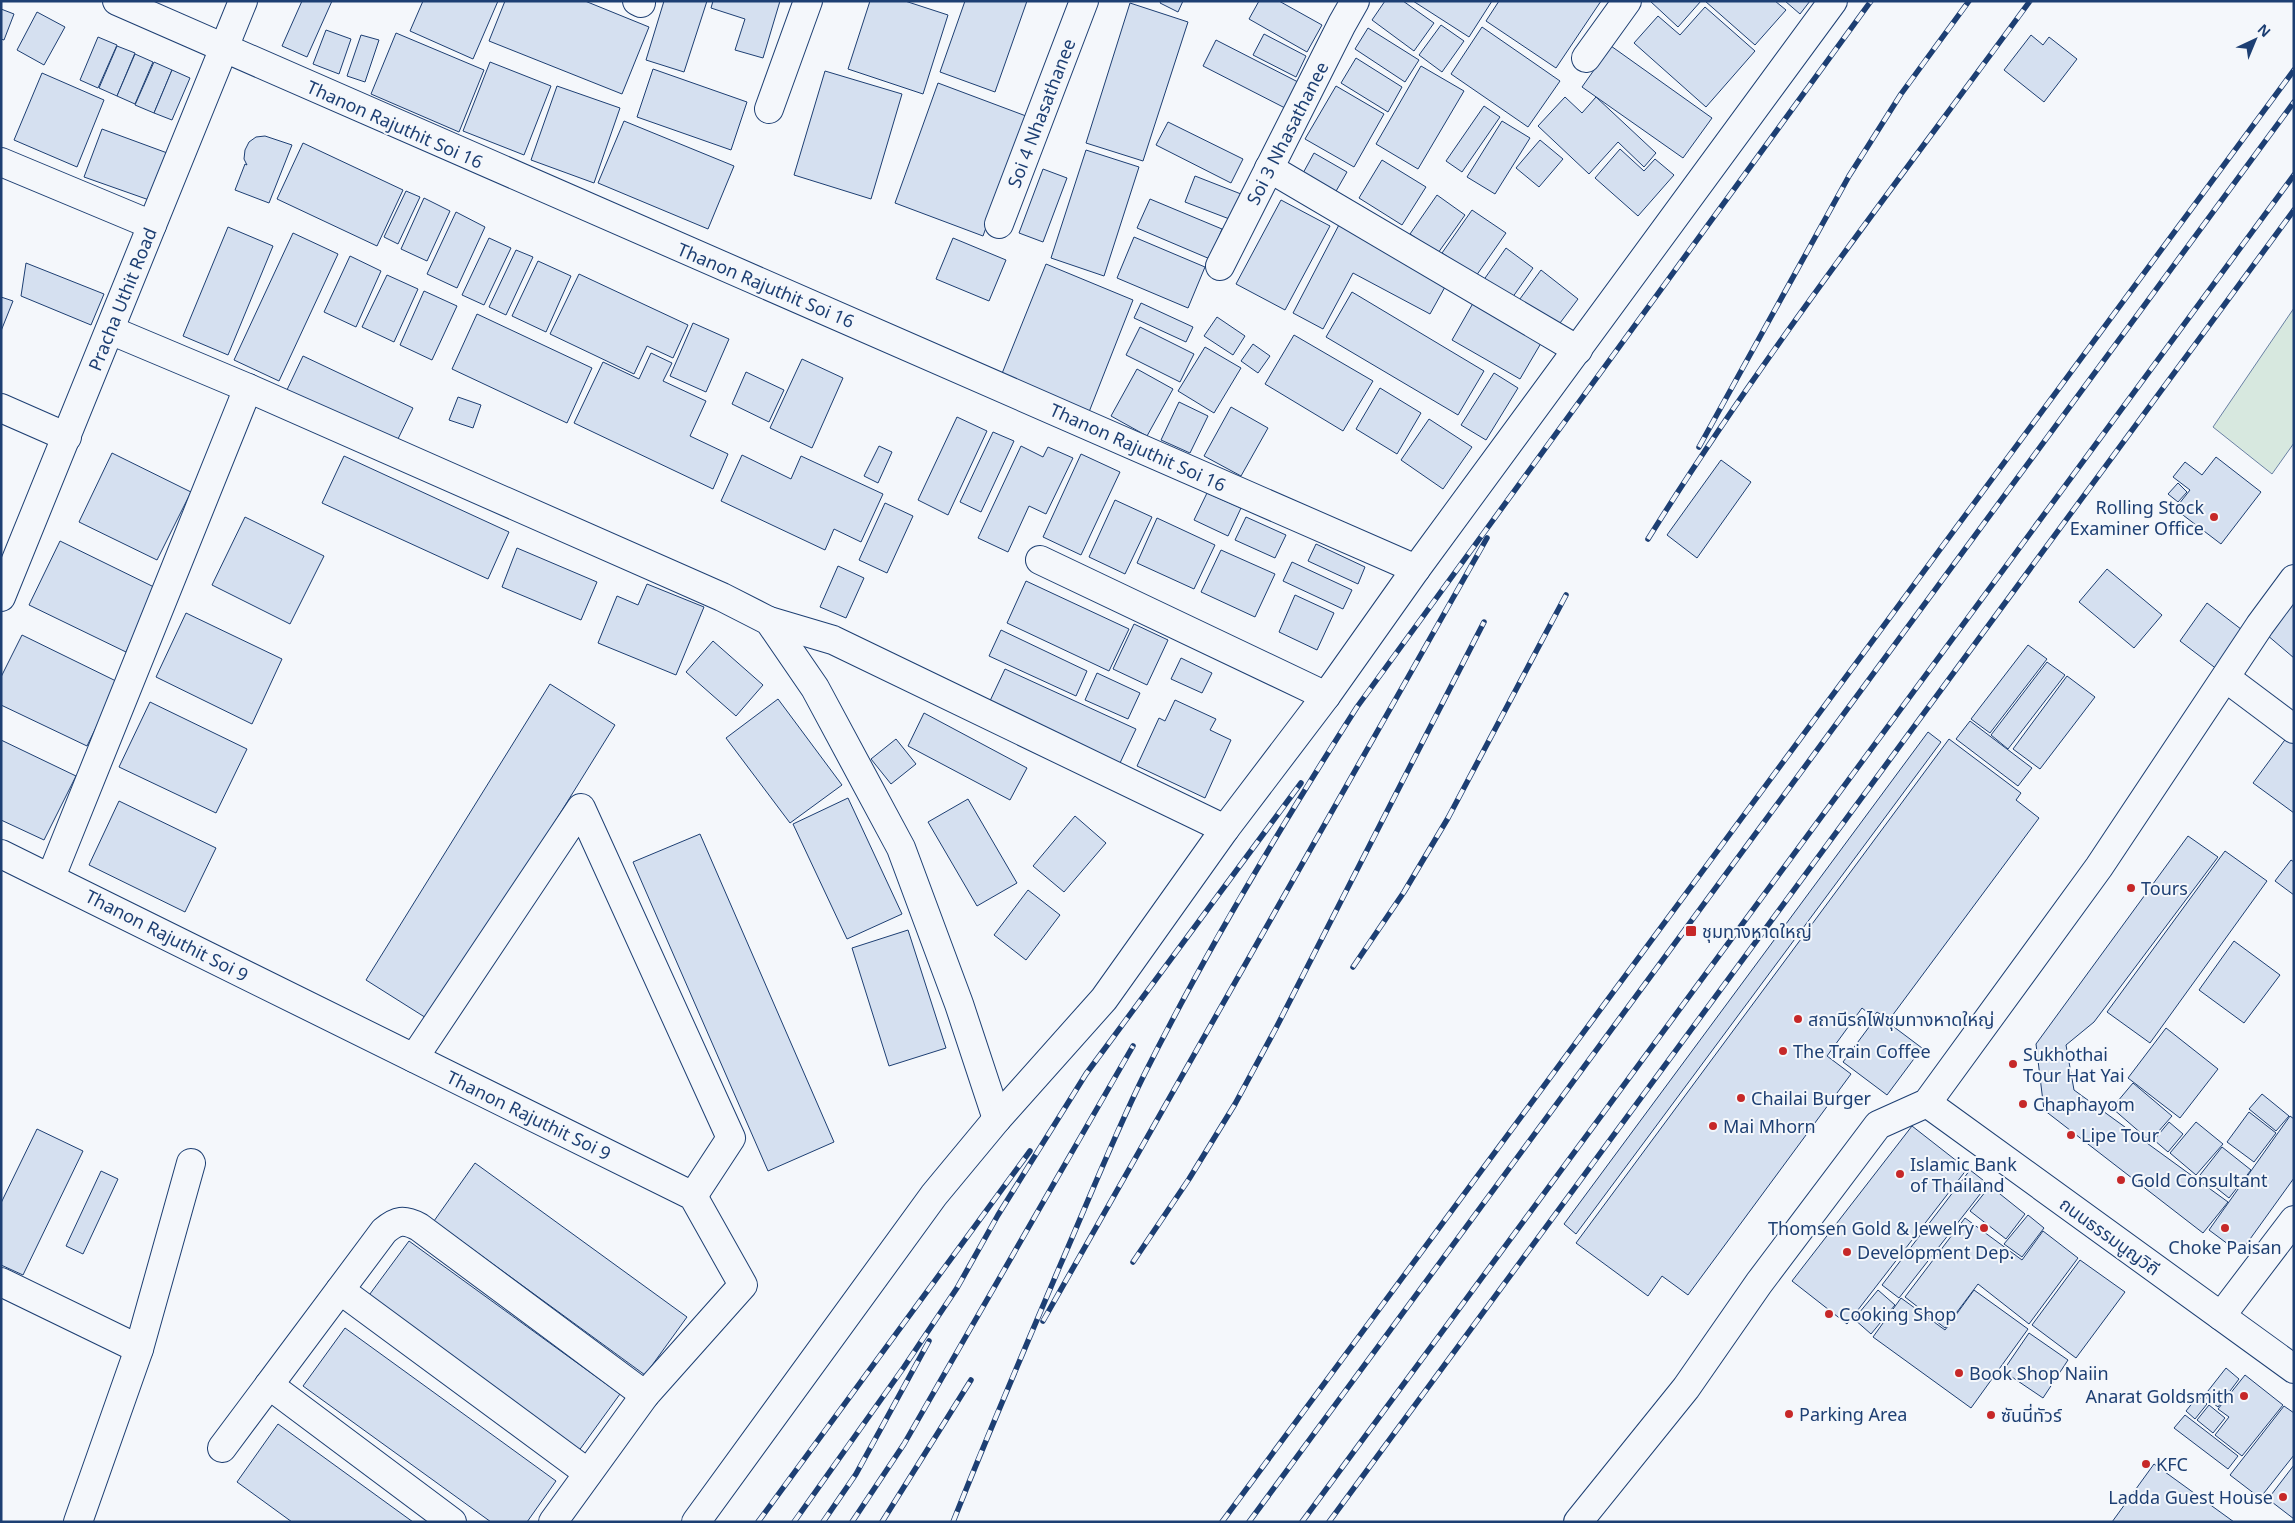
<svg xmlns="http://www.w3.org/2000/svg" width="2295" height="1523" viewBox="0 0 2295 1523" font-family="'Noto Sans','Noto Sans Thai',sans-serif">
<rect width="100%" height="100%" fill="#f4f7fb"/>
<path fill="#d7e8df" stroke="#687fa3" d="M2294 308V443L2272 474 2213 427Z"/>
<g fill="#d5e0f0" stroke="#1d3f73">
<path d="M302 1H332L307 57 282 46Z"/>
<path d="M423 1H498L473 59 410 31Z"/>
<path d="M505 1H585L649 27 622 94 489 41Z"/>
<path d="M664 1H707L684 72 646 60Z"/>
<path d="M713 1H780L763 58 735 50 745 19 711 8Z"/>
<path d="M870 1H905L948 15 923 94 848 69Z"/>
<path d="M965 1H1027L995 92 940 72Z"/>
<path d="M1161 1H1183L1178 12 1160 3Z"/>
<path d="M1259 1H1279L1322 25 1307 52 1249 19Z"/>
<path d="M1385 1H1403L1434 23 1414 51 1372 20Z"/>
<path d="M1413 1H1492L1469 37Z"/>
<path d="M1499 1H1601L1556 68 1486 21Z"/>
<path d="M1650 1H1701L1678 27Z"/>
<path d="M1705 1H1775L1786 10 1755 45Z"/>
<path d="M1785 1H1810L1800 14Z"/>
<path d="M1130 3 1188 22 1143 161 1086 143Z"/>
<path d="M1705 7 1755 51 1706 107 1634 43 1658 16 1680 35Z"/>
<path d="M1 9 14 14 4 40 1 39Z"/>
<path d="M37 12 65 27 44 65 17 50Z"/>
<path d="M1441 25 1464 41 1442 72 1419 55Z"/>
<path d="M1482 27 1560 81 1528 127 1451 74Z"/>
<path d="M1368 28 1419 60 1405 82 1355 49Z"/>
<path d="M326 30 351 39 339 74 313 64Z"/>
<path d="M396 33 484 70 459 132 371 94Z"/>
<path d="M1264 34 1306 56 1296 77 1253 55Z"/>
<path d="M361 35 379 40 365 82 347 76Z"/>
<path d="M2031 35 2043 45 2049 37 2077 59 2044 102 2004 70Z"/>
<path d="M98 37 117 45 98 88 80 80Z"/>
<path d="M1216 40 1298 82 1285 108 1203 66Z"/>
<path d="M117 46 135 53 117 96 99 88Z"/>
<path d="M1611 46 1712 118 1683 158 1582 87Z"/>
<path d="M135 54 153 62 135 104 117 96Z"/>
<path d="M1356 58 1402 87 1388 112 1341 83Z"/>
<path d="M154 62 172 70 154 113 135 105Z"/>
<path d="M490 62 551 86 524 155 463 131Z"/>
<path d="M1421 66 1464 91 1418 169 1376 144Z"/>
<path d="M653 69 747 102 731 150 637 117Z"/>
<path d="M172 70 190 78 172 120 154 113Z"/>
<path d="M825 71 902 94 871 199 794 175Z"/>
<path d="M42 73 104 100 77 167 14 140Z"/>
<path d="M938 83 1026 116 983 236 895 203Z"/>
<path d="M557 86 620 108 594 183 531 160Z"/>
<path d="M1336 86 1384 114 1354 167 1305 139Z"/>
<path d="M1565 97 1582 113 1596 97 1656 153 1644 167 1618 142 1589 174 1538 126Z"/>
<path d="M1484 106 1500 117 1462 172 1446 161Z"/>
<path d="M624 121 734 166 708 229 598 183Z"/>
<path d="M1502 121 1530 138 1495 194 1467 177Z"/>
<path d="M1168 122 1243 159 1231 183 1156 145Z"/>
<path d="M102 129 170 154 152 201 84 177Z"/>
<path d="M265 136 292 145 269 203 235 190 245 164 247 165 244 159 245 150 249 142 256 137Z"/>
<path d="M1540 140 1563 159 1539 187 1516 168Z"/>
<path d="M303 143 403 190 377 246 277 199Z"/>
<path d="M1620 149 1644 171 1655 159 1674 175 1638 216 1595 178Z"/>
<path d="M1086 150 1139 167 1104 276 1051 258Z"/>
<path d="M1314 153 1347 172 1335 193 1302 175Z"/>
<path d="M1382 160 1426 187 1402 225 1359 198Z"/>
<path d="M1043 169 1067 178 1043 242 1019 233Z"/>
<path d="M1195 176 1241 194 1232 220 1185 202Z"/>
<path d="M406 191 420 197 398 244 384 237Z"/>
<path d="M1437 195 1465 215 1438 253 1410 234Z"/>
<path d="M424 198 450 211 427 261 401 249Z"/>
<path d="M1150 199 1222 229 1210 259 1137 228Z"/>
<path d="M1281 200 1330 226 1285 310 1236 284Z"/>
<path d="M1472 210 1506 233 1476 276 1442 253Z"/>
<path d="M456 212 485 227 457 288 427 274Z"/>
<path d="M1341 221 1450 278 1430 314 1353 273 1323 329 1293 313Z"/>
<path d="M228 227 273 246 228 355 183 336Z"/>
<path d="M293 233 338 254 279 381 234 360Z"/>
<path d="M1134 237 1205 267 1188 308 1117 278Z"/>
<path d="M489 238 511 248 484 305 462 295Z"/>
<path d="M953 238 1006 260 989 301 936 279Z"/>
<path d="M1506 248 1533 268 1510 301 1483 281Z"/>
<path d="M516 250 533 257 506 315 489 307Z"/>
<path d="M350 256 381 271 356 327 324 312Z"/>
<path d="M538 261 571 276 546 332 512 316Z"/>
<path d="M26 263 104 294 91 325 21 296Z"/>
<path d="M1046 264 1133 300 1089 412 1001 376Z"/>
<path d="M1541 270 1578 299 1554 331 1517 303Z"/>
<path d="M579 274 688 325 673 358 647 346 634 374 550 334Z"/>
<path d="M387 275 418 289 394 342 362 327Z"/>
<path d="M424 291 457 306 432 360 400 345Z"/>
<path d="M1352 292 1484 371 1458 415 1326 337Z"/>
<path d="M1 297 13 301 1 331Z"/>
<path d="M1476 298 1544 338 1520 379 1452 340Z"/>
<path d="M1141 303 1193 327 1186 342 1134 318Z"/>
<path d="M477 314 592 368 567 423 452 369Z"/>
<path d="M1217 317 1245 336 1233 355 1204 336Z"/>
<path d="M693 323 729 339 706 392 670 376Z"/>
<path d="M1140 327 1194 354 1180 382 1126 355Z"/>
<path d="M1294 335 1373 381 1343 431 1265 384Z"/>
<path d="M1253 344 1270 356 1258 373 1241 361Z"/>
<path d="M1205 347 1241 368 1214 413 1178 391Z"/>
<path d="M651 353 672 363 663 381 706 401 690 436 728 454 713 489 574 423 603 362 639 379Z"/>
<path d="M303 356 413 408 396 443 286 392Z"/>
<path d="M802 359 843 378 812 448 770 428Z"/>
<path d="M1137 369 1173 389 1147 436 1111 416Z"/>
<path d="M746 372 784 390 769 422 732 404Z"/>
<path d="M1494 373 1518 388 1486 440 1461 425Z"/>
<path d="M1380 388 1421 413 1397 454 1356 429Z"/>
<path d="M458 397 481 405 473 428 449 420Z"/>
<path d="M1179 402 1208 416 1190 453 1161 440Z"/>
<path d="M1231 407 1268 428 1241 476 1204 456Z"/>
<path d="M957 417 987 431 948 515 918 500Z"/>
<path d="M1429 419 1472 447 1443 489 1401 460Z"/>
<path d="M993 432 1014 441 981 512 960 502Z"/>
<path d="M879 446 892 452 878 483 864 476Z"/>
<path d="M1021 446 1043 457 1048 447 1073 458 1046 514 1029 506 1008 552 978 538Z"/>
<path d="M112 453 191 492 157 560 79 522Z"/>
<path d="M1081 454 1120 472 1081 555 1043 537Z"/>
<path d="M742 455 791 479 801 456 883 494 861 542 834 529 825 550 721 501Z"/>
<path d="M344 456 509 532 488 579 322 503Z"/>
<path d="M2216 457 2261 492 2221 544 2175 509 2190 490 2173 477 2185 462 2202 475Z"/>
<path d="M1721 460 1751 482 1697 558 1667 535Z"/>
<path d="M2178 483 2187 492 2178 502 2168 494Z"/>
<path d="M1207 493 1241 508 1228 536 1194 520Z"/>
<path d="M1115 500 1152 517 1125 574 1089 557Z"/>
<path d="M885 503 913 516 887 573 859 560Z"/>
<path d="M245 517 324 556 290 624 212 585Z"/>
<path d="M1246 517 1286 535 1275 558 1235 540Z"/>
<path d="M1157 518 1215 545 1194 589 1137 563Z"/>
<path d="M60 541 156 588 126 652 29 605Z"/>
<path d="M1316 544 1365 567 1358 584 1308 561Z"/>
<path d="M517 548 597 582 581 620 502 587Z"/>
<path d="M1221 550 1275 574 1255 617 1201 592Z"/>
<path d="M1292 562 1352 590 1343 609 1283 581Z"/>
<path d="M838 566 864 578 846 618 820 607Z"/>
<path d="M2107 569 2162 615 2134 648 2079 602Z"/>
<path d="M1026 581 1129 629 1109 671 1007 623Z"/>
<path d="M647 584 704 607 676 675 598 643 617 596 638 605Z"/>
<path d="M2294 589V658L2260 629Z"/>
<path d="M1295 595 1334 613 1317 650 1279 632Z"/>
<path d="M2207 603 2250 636 2222 673 2180 641Z"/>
<path d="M186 613 282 659 252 724 156 677Z"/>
<path d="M1134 624 1168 640 1147 685 1113 669Z"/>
<path d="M1001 630 1087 671 1076 696 989 656Z"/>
<path d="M22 635 118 682 87 746 1 705V677Z"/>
<path d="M713 641 763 685 736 716 686 672Z"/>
<path d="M2028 645 2047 659 1990 733 1971 719Z"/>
<path d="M1181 658 1212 673 1202 693 1171 679Z"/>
<path d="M2047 662 2065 675 2008 749 1991 735Z"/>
<path d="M1005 669 1136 729 1120 763 989 703Z"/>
<path d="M1097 673 1140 693 1128 719 1085 700Z"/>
<path d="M2067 676 2095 697 2040 769 2013 749Z"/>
<path d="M550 684 615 725 431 1021 366 980Z"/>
<path d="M778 699 842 785 790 823 726 738Z"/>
<path d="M1175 700 1216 719 1210 730 1231 740 1205 798 1137 766 1159 718 1165 721Z"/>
<path d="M150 702 247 749 216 813 119 767Z"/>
<path d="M924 713 1027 768 1010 800 908 746Z"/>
<path d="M1970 721 2032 768 2018 786 1956 739Z"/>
<path d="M1928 732 1941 742 1576 1234 1564 1224Z"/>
<path d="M2290 733 2294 736V813L2253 783Z"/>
<path d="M896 739 916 764 891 784 871 759Z"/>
<path d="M1949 739 2021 793 2016 800 2039 818 1889 1020 1877 1012 1873 1017 1862 1008 1827 1056 1851 1074 1688 1295 1662 1276 1648 1296 1576 1243Z"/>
<path d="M1 740 76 776 44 840 1 820Z"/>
<path d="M848 798 902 914 847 939 793 824Z"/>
<path d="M968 799 1017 883 977 906 928 822Z"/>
<path d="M119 801 216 848 185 912 89 865Z"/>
<path d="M1075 816 1106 843 1064 892 1033 866Z"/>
<path d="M700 834 834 1142 768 1171 633 862Z"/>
<path d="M2188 836 2218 857 2094 1022 2066 1045 2074 1090 2228 1202 2203 1233 2044 1110 2036 1044Z"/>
<path d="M2225 851 2267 881 2150 1043 2107 1012Z"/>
<path d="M2291 860 2294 862V895L2275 881Z"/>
<path d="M1028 890 1060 915 1026 960 994 935Z"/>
<path d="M908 930 946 1048 889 1066 852 948Z"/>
<path d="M2234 941 2280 975 2244 1023 2199 990Z"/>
<path d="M1878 1015 1922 1048 1887 1095 1843 1062Z"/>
<path d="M2166 1028 2218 1069 2180 1118 2128 1078Z"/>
<path d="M2133 1083 2172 1116 2150 1141 2112 1108Z"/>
<path d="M2262 1094 2289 1116 2276 1131 2249 1109Z"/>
<path d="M2249 1112 2276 1133 2254 1162 2227 1142Z"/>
<path d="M2290 1116 2294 1119V1178L2240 1253 2209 1230Z"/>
<path d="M2169 1122 2183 1134 2168 1152 2154 1140Z"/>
<path d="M2196 1122 2223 1144 2196 1175 2170 1153Z"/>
<path d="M1912 1126 1967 1169 1847 1324 1792 1281Z"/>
<path d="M37 1129 83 1151 23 1275 1 1265V1203Z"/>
<path d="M2222 1147 2251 1170 2229 1198 2200 1175Z"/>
<path d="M475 1163 687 1317 645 1375 434 1221Z"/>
<path d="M1970 1170 1988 1184 1899 1298 1882 1285Z"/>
<path d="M101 1171 118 1179 83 1254 66 1246Z"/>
<path d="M1990 1186 2025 1214 2006 1239 1970 1211Z"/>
<path d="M2028 1215 2044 1228 2022 1257 2004 1244Z"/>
<path d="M1965 1218 2022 1260 2043 1231 2078 1258 2029 1324 1978 1284 1945 1328 1905 1297Z"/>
<path d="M409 1241 620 1394 578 1452 367 1298Z"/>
<path d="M2080 1260 2125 1292 2076 1358 2032 1325Z"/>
<path d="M1878 1290 1895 1305 1871 1334 1854 1319Z"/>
<path d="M1974 1290 2028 1329 1971 1408 1873 1337 1901 1298 1945 1330Z"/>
<path d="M345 1328 556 1481 527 1522H491L303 1386Z"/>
<path d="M2029 1333 2068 1360 2043 1398 2003 1371Z"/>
<path d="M2226 1368 2239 1379 2218 1407 2204 1396Z"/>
<path d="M2245 1375 2283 1405 2242 1456 2215 1435 2229 1417 2218 1409Z"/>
<path d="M2198 1396 2207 1404 2195 1419 2186 1411Z"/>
<path d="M2209 1405 2225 1418 2213 1433 2197 1420Z"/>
<path d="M2284 1406 2294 1413V1455L2260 1498 2230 1475Z"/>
<path d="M2185 1415 2238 1456 2228 1469 2174 1428Z"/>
<path d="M278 1424 413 1522H292L237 1482Z"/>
<path d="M2154 1464 2234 1522H2112Z"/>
<path d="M2294 1465V1519L2268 1499Z"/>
</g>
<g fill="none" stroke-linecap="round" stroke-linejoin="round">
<defs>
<g id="minor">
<path d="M117 1 1416 569"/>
<path d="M637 1 641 3"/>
<path d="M1586 58 1627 1"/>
<path d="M769 109 808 1"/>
<path d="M1 162 152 225"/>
<path d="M1269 168 1578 350"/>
<path d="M999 224 1084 1"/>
<path d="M1220 266 1342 24 1355 1"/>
<path d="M110 330 248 388 722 597 769 621 815 688 901 848 959 1004 997 1119"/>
<path d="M1 408 67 437"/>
<path d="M1040 560 1326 696"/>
<path d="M1 597 243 1"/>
<path d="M769 621 833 640 1225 829"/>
<path d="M2226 678 2294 729"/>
<path d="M1 854 693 1196 743 1285 645 1395 553 1522"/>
<path d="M51 877 248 388"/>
<path d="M414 1058 581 808 731 1138 693 1196"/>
<path d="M1 1282 139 1349"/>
<path d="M340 1290 588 1473"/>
<path d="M2221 1316 2294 1220"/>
<path d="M269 1385 452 1522"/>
<path d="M222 1448 384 1231C397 1220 404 1219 419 1227L645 1395"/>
<path d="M78 1522 139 1349 191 1163"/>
<path d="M696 1522 934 1195 997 1119 1104 999 1225 829 1326 696 1416 569 1833 1"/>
<path d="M1578 1522 1686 1388 1759 1283 1878 1125 1927 1103 2099 867 2260 625 2294 579"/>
</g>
<path id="tertiary" d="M1927 1103 2294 1369"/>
</defs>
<use href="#minor" stroke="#1d3f73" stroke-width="30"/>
<use href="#tertiary" stroke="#1d3f73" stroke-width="30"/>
<use href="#minor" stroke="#f4f7fb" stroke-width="28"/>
<use href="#tertiary" stroke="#f4f7fb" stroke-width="28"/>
<defs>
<g id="rail">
<path d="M1699 447 1849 176 1901 94 1969 1"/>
<path d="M1648 539C1764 353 1900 179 2030 1"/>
<path d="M1353 967 1404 892 1448 818 1566 595"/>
<path d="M1133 1262 1189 1179 1235 1104 1276 1028 1484 622"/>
<path d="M1043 1321 1487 538"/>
<path d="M758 1522 1030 1151"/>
<path d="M794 1522 904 1367 957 1288 998 1215 1086 1074 1301 783"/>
<path d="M823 1522 856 1474 929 1341"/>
<path d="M852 1522 904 1444 1133 1046"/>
<path d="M882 1522 971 1380"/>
<path d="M953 1522C987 1436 1023 1353 1059 1268 1087 1204 1113 1138 1144 1075 1207 949 1281 826 1357 707L1871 1"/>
<path d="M1222 1522 2294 70"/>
<path d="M1249 1522 2294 102"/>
<path d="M1302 1522 2294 175"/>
<path d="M1329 1522 2294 210"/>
</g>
</defs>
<use href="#rail" stroke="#1d3f73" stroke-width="5.5"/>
<use href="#rail" stroke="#f4f7fb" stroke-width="4" stroke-dasharray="11" stroke-linecap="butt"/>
</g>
<g fill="#c62828" stroke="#f4f7fb" stroke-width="2">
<circle cx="2214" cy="517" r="5"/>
<circle cx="2131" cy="888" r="5"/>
<rect x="1685" y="925" width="12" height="12" rx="2.5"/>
<circle cx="1798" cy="1019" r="5"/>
<circle cx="1783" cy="1051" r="5"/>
<circle cx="2013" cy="1064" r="5"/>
<circle cx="1741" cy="1098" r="5"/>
<circle cx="2023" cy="1104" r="5"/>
<circle cx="1713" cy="1126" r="5"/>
<circle cx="2071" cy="1135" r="5"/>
<circle cx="1900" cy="1174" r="5"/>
<circle cx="2121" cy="1180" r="5"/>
<circle cx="1984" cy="1228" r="5"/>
<circle cx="2225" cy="1228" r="5"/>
<circle cx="1847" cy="1252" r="5"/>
<circle cx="1829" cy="1314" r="5"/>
<circle cx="1959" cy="1373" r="5"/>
<circle cx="2244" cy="1396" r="5"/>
<circle cx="1789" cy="1414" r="5"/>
<circle cx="1991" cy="1415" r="5"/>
<circle cx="2146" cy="1464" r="5"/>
<circle cx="2283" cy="1497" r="5"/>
</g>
<g text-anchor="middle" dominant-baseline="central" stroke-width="4" stroke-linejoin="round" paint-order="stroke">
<g font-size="18" fill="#1d3f73" stroke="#f4f7fb">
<text transform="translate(1041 113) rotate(-69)">Soi 4 Nhasathanee</text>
<text transform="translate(395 124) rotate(24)">Thanon Rajuthit Soi 16</text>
<text transform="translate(1287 133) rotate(-63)">Soi 3 Nhasathanee</text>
<text transform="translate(766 285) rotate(23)">Thanon Rajuthit Soi 16</text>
<text transform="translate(122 299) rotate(-68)">Pracha Uthit Road</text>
<text transform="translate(1138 447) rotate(24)">Thanon Rajuthit Soi 16</text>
<text transform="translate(167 935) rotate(27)">Thanon Rajuthit Soi 9</text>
<text transform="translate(529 1115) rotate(26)">Thanon Rajuthit Soi 9</text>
<text transform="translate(2110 1236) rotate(36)">ถนนธรรมนูญวิถี</text>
</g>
<g font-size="18" fill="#1d3f73" stroke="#f4f7fb" text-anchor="start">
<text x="2204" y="507" text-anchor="end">Rolling Stock<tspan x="2204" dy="21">Examiner Office</tspan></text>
<text x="2141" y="888">Tours</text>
<text x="1702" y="931">ชุมทางหาดใหญ่</text>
<text x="1808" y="1019">สถานีรถไฟชุมทางหาดใหญ่</text>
<text x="1793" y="1051">The Train Coffee</text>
<text x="2023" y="1054">Sukhothai<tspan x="2023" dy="21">Tour Hat Yai</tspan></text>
<text x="1751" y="1098">Chailai Burger</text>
<text x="2033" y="1104">Chaphayom</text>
<text x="1723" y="1126">Mai Mhorn</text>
<text x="2081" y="1135">Lipe Tour</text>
<text x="1910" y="1164">Islamic Bank<tspan x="1910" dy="21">of Thailand</tspan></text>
<text x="2131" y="1180">Gold Consultant</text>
<text x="1974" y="1228" text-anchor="end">Thomsen Gold &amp; Jewelry</text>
<text x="2225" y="1247" text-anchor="middle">Choke Paisan</text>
<text x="1857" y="1252">Development Dep.</text>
<text x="1839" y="1314">Cooking Shop</text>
<text x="1969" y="1373">Book Shop Naiin</text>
<text x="2234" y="1396" text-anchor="end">Anarat Goldsmith</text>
<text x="1799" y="1414">Parking Area</text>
<text x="2001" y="1415">ซันนี่ทัวร์</text>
<text x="2156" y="1464">KFC</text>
<text x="2273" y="1497" text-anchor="end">Ladda Guest House</text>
</g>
</g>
<rect width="2295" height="1523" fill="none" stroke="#1d3f73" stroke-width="5"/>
<g transform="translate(2255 40) rotate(44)" stroke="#f4f7fb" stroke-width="4" paint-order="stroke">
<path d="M0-4L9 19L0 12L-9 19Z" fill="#1d3f73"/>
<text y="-8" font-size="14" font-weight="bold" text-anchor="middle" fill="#1d3f73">N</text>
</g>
</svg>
